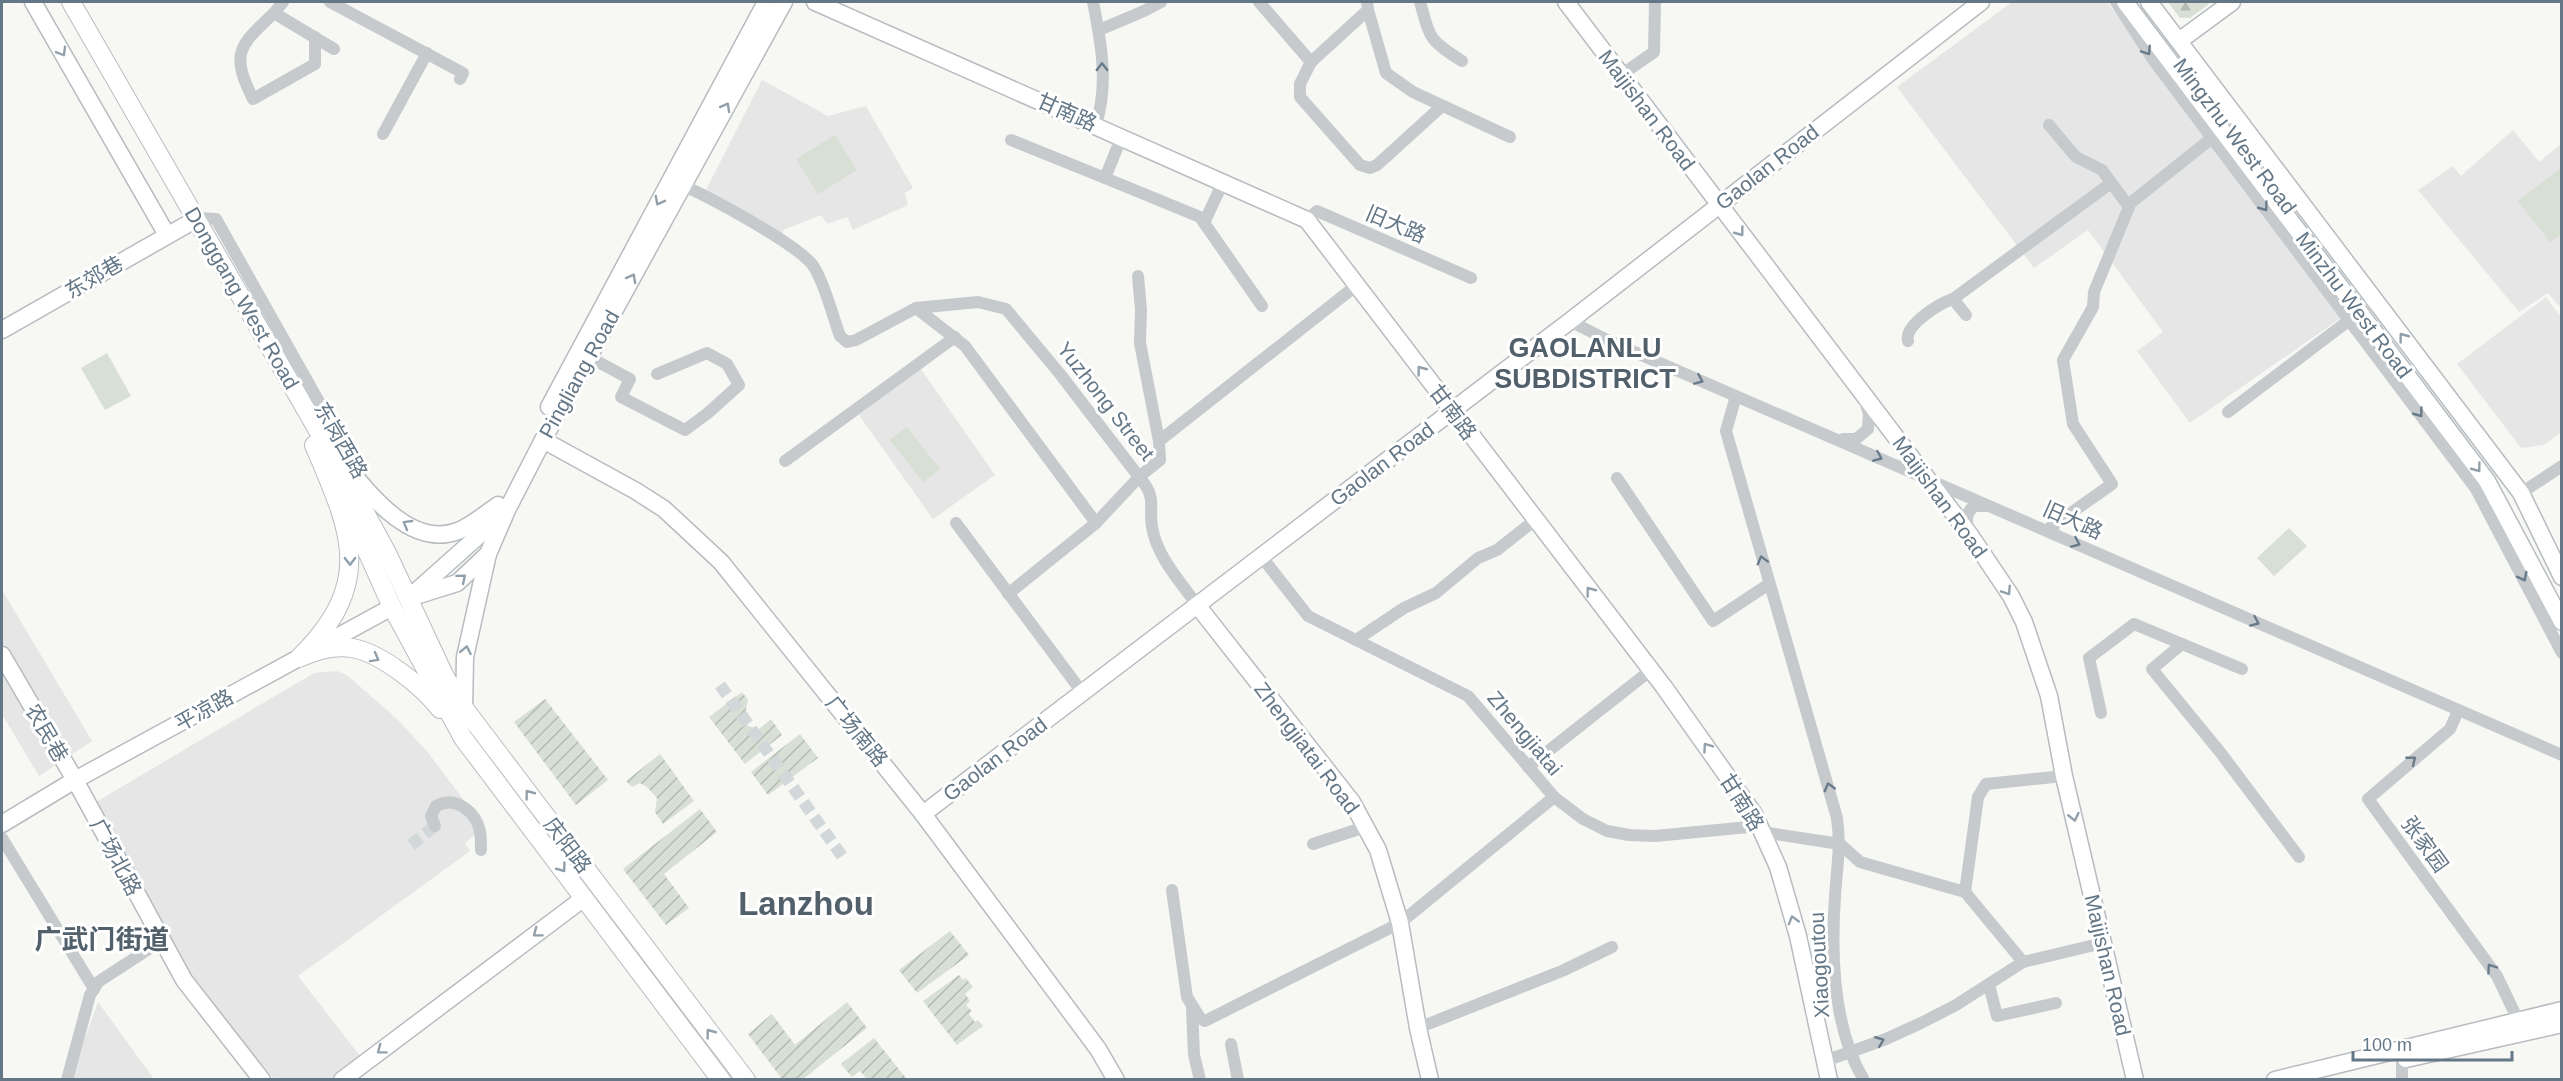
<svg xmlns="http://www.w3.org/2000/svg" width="2563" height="1081" viewBox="0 0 2563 1081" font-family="Helvetica,'Noto Sans SC',sans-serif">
<defs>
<pattern id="forest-firs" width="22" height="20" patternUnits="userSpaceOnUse" patternTransform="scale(1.5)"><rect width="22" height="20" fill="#d8dfd4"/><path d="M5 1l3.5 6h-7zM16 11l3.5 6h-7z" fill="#b3bab2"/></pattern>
<pattern id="garden-furrows" width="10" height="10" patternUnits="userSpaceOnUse" patternTransform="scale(1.5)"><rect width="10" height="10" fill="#d8dfd4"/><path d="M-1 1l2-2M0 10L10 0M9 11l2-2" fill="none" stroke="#b3bab2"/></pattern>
</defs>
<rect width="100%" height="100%" fill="#f7f7f4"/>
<g fill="#e5e6e5">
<path d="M2012 2H2107L2348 313 2190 423 2137 351 2163 332 2088 230 2034 268 1897 87Z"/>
<path d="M762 80 828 116 866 106 913 188 905 193 908 205 853 230 847 217 827 224 821 215 783 230 784 239 705 192Z"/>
<path d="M2513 130 2539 162 2561 144V304L2559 306 2548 293 2519 312 2418 190 2453 166 2461 176Z"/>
<path d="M2546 297 2561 317V432L2544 445 2521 448 2457 364Z"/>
<path d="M920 368 995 475 933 519 859 415Z"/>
<path d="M2 590 92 741 39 776 2 714Z"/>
<path d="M337 671 348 676 397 719 426 750 484 827 465 843 470 851 298 976 363 1060 338 1079H274L188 977 96 802 314 673Z"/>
<path d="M98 1002 154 1079 70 1080Z"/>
</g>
<path fill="url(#forest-firs)" d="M2168 2H2207L2209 4 2190 18H2180Z"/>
<g fill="url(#garden-furrows)">
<path d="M742 692 748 700 745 714 748 726 759 729 771 719 782 735 745 764 709 717Z"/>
<path d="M545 699 608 780 576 805 514 722Z"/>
<path d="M800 734 818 758 768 795 751 772Z"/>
<path d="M660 754 694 801 663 824 655 812 657 798 647 787 640 783 632 787 626 781Z"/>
<path d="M700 809 717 832 664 874 689 908 666 925 623 869Z"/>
<path d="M950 931 969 955 917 993 899 970Z"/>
<path d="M959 975 963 980 966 978 973 987 965 994 970 1001 966 1005 972 1011 969 1014 975 1022 978 1020 983 1026 957 1045 923 1001Z"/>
<path d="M847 1002 867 1028 803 1079H782L748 1034 772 1014 795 1045Z"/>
<path d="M874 1038 906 1078 904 1079H867L860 1071 852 1077 841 1064Z"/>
</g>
<g fill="#d8dfd4">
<path d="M835 135 857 170 818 194 796 159Z"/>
<path d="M2561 168V234L2550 242 2518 201Z"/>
<path d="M107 353 131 396 105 410 81 368Z"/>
<path d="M907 427 940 469 923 482 890 440Z"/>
<path d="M2289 528 2307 546 2274 576 2257 558Z"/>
</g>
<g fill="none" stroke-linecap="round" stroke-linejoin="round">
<g stroke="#d2d7d9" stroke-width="12" stroke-dasharray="12 6" stroke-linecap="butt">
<path d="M720 685 842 856"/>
<path d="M411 845 435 826"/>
</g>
<defs>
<g id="secondary">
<path d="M33 2 167 235"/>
<path d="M815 2 1307 220 1664 687 1754 814 1778 867 1798 936 1829 1080"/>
<path d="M1566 2 1970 535 2011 596 2024 622 2049 696 2064 776 2135 1080"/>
<path d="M2125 2 2487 481 2562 622"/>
<path d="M2149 2 2521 493 2562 577"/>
<path d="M2179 41 2232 2"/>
<path d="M2 330 186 225"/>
<path d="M549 407 766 2"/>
<path d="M543 440 636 491 664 509 721 562 923 814 1098 1049 1116 1080"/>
<path d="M337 454C364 487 408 550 458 531 471 526 485 514 497 506"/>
<path d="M411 596 485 530 498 505"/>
<path d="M409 598 457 583 488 554 507 510 543 440 784 2"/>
<path d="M1197 605 1352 802 1378 850 1400 923 1418 1028 1430 1080"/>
<path d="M2 655 75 780 184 980 262 1080"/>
<path d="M464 708 465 657 488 554"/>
<path d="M923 814 1570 321 1981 2"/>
<path d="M2 824 75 780 392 607"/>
<path d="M2406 1059 2562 1024"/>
<path d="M342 1080 584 898"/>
<path d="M2275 1080 2562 1010"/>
</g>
<g id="primary">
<path d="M71 2 362 507 387 553 445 677 464 708 746 1080"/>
<path d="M344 500 392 607 463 738 721 1080"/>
<path d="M301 657C317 650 334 645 352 648 381 653 422 686 440 709"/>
<path d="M299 658C376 582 351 532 314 445"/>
</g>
</defs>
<use href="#secondary" stroke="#b6bcc0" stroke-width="19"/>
<use href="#primary" stroke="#b9bdc1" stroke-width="20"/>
<g stroke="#c6cacd" stroke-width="12">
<path d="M283 2 274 13 334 49"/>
<path d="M330 2 463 73 460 79"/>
<path d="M1093 2C1101 42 1109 84 1096 124"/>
<path d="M1259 2 1311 62 1368 10 1367 2"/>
<path d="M1420 2C1431 40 1428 39 1462 61"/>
<path d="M2116 2 2154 61 2476 489 2562 653"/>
<path d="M1368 10 1386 73 1413 92 1510 137"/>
<path d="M274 13C239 46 230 53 253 99L315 64V37"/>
<path d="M1099 30 1144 11 1161 2"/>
<path d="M1311 62 1300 84V97L1360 165 1370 168 1377 165 1442 106"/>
<path d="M1621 75 1654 52 1655 2"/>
<path d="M383 134 427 53"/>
<path d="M1122 136 1105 178 1200 217 1262 306"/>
<path d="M1011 140 1105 178"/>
<path d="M677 183C704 194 800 245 814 267 826 287 832 314 840 336L847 342 856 340 916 308 965 346 1096 523"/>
<path d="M2128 205 2212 138"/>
<path d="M196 218 216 219 358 471"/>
<path d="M1307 220 1317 211 1471 278"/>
<path d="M1204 223 1223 182"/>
<path d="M1138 276 1141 310 1140 343 1159 441"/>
<path d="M1953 299 1966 315"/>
<path d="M916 308 978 302 1006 309 1060 374 1146 486C1155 500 1149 511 1152 527 1157 557 1180 581 1197 605"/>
<path d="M1570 321 1607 340 2562 755"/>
<path d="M1908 341C1904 325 1940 303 1953 299L2111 183"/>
<path d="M589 357 630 379 621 397 685 430 708 413 739 385 727 364 707 353 657 374"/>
<path d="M1736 396 1726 431 1837 818C1841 848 1837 866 1835 896 1831 954 1833 1029 1864 1080"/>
<path d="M2228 412 2376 300"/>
<path d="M1843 439H1856L1868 429 1869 414 1865 401"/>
<path d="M785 461 955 337"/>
<path d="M1617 478 1713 621 1769 584"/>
<path d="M2521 493 2562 466"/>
<path d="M956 523 1082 692"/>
<path d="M2047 530 2112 484 2073 424 2063 360 2093 307 2094 292 2129 207 2102 170 2076 157 2049 125"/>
<path d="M1971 532C1965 523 1965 512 1975 506H1987"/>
<path d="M1261 556 1308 616 1468 696 1554 797 1583 819 1607 831 1629 835 1655 836 1759 826"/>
<path d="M1008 594 1096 523 1140 476 1160 460 1159 441 1357 285"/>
<path d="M1356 640 1404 608 1436 593 1478 558 1497 550 1535 520"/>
<path d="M2182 644 2152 669 2220 752 2299 857"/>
<path d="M2458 711 2450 729 2368 799 2497 976 2518 1020"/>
<path d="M2101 713 2089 658 2134 624 2242 669"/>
<path d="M1528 767 1651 670"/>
<path d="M435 826 431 816 436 806C455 795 476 812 480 831 481 837 481 844 481 850"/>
<path d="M1762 832 1840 844 1860 862 1965 892 2023 962"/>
<path d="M2 838 94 989"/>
<path d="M1313 844 1365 827"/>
<path d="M1172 890 1187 997 1200 1018 1205 1021 1400 923 1554 797"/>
<path d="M1965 892 1978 797 1986 784 2064 776"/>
<path d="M1989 985 1997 1016 2056 1003"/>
<path d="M1192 1007 1194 1055 1200 1080"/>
<path d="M1418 1028 1562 971 1612 947"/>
<path d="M1231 1044 1238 1080"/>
<path d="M2402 1060V1080"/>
<path d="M1825 1061 1886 1039 1921 1023 1956 1005 2023 962 2103 943"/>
<path d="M67 1080 90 995 98 982 161 941"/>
</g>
<use href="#secondary" stroke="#fff" stroke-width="16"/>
<use href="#primary" stroke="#fff" stroke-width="18"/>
</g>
<defs><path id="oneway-chevron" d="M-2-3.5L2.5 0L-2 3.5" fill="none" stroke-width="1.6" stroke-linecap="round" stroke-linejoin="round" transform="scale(1.5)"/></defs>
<g stroke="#697b8a">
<use href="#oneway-chevron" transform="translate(2147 51) rotate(57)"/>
<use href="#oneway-chevron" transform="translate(1102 67) rotate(-90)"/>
<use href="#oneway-chevron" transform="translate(2264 207) rotate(53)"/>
<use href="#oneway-chevron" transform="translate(1699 380) rotate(23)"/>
<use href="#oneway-chevron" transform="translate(2419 413) rotate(53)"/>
<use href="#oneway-chevron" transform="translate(1878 457) rotate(23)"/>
<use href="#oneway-chevron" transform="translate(2076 543) rotate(24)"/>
<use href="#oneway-chevron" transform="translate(1762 560) rotate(-106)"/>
<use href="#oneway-chevron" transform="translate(2523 577) rotate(63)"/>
<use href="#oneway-chevron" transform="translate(2255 622) rotate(24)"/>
<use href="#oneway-chevron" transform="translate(2412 760) rotate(-39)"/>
<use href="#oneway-chevron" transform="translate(1829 787) rotate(-105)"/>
<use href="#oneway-chevron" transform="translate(2491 968) rotate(-125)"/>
<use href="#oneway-chevron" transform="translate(1880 1041) rotate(-22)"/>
</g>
<g stroke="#92a0ab">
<use href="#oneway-chevron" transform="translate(62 52) rotate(60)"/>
<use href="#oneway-chevron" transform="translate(726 107) rotate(-61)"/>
<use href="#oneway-chevron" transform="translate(659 201) rotate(118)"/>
<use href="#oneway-chevron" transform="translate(1740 232) rotate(53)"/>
<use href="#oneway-chevron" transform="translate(632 278) rotate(-61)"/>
<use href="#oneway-chevron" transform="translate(2403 337) rotate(-127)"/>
<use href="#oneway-chevron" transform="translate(1421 370) rotate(-127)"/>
<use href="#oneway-chevron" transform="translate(2477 468) rotate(53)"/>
<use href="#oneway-chevron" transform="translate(407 524) rotate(-150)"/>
<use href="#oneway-chevron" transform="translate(350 561) rotate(89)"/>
<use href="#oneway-chevron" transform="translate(462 578) rotate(-40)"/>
<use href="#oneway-chevron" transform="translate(1590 591) rotate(-127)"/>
<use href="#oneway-chevron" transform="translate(2007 591) rotate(57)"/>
<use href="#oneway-chevron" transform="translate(466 650) rotate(-79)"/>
<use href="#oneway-chevron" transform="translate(375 658) rotate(29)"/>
<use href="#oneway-chevron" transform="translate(1707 747) rotate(-125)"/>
<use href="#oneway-chevron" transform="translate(529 794) rotate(-127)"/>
<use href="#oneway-chevron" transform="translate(2074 817) rotate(77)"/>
<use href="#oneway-chevron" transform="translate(562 868) rotate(53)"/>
<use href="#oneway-chevron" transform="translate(1793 920) rotate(-106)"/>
<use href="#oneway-chevron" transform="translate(537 933) rotate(143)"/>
<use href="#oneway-chevron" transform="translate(710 1033) rotate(-127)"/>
<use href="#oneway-chevron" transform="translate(381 1050) rotate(143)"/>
</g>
<g text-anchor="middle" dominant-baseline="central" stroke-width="6" stroke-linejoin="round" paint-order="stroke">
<g font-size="21" fill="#647787" stroke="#fff">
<text transform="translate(1647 110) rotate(53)">Maijishan Road</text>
<text transform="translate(1067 112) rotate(24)">甘南路</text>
<text transform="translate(2235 136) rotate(53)">Mingzhu West Road</text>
<text transform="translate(1767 167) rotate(-38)">Gaolan Road</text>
<text transform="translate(1396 224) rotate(23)">旧大路</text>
<text transform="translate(94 277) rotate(-30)">东郊巷</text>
<text transform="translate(242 298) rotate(60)">Donggang West Road</text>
<text transform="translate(2354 305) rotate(53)">Minzhu West Road</text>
<text transform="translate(579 374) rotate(-61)">Pingliang Road</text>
<text transform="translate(1106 401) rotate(52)">Yuzhong Street</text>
<text transform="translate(1453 412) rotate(53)">甘南路</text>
<text transform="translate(341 440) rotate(60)">东岗西路</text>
<text transform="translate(1382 464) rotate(-37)">Gaolan Road</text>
<text transform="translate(1940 497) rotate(54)">Maijishan Road</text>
<text transform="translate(2073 520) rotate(24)">旧大路</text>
<text transform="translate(204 710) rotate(-29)">平凉路</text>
<text transform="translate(857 731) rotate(51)">广场南路</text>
<text transform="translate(47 733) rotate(60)">农民巷</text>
<text transform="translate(1525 733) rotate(50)">Zhengjiatai</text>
<text transform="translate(1307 748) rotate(53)">Zhengjiatai Road</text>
<text transform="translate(995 759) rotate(-37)">Gaolan Road</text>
<text transform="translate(1742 802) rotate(58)">甘南路</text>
<text transform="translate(2425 844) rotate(54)">张家园</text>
<text transform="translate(568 845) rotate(53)">庆阳路</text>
<text transform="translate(116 857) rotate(62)">广场北路</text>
<text transform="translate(1819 965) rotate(-93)">Xiaogoutou</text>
<text transform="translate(2108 965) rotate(77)">Maijishan Road</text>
</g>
<g font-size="27" font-weight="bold" fill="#52606b" stroke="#fff">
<text x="1585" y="348">GAOLANLU<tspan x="1585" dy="31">SUBDISTRICT</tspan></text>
<text x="102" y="940">广武门街道</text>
</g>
<g font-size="33" font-weight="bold" fill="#52606b" stroke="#fff">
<text x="806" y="903">Lanzhou</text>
</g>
</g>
<rect width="2563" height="1081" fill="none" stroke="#647787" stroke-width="6"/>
<path d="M2353 1051v9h159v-9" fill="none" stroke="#647787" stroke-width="3"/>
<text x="2362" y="1051" font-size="18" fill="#647787" stroke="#ffffff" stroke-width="4.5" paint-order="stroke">100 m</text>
</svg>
